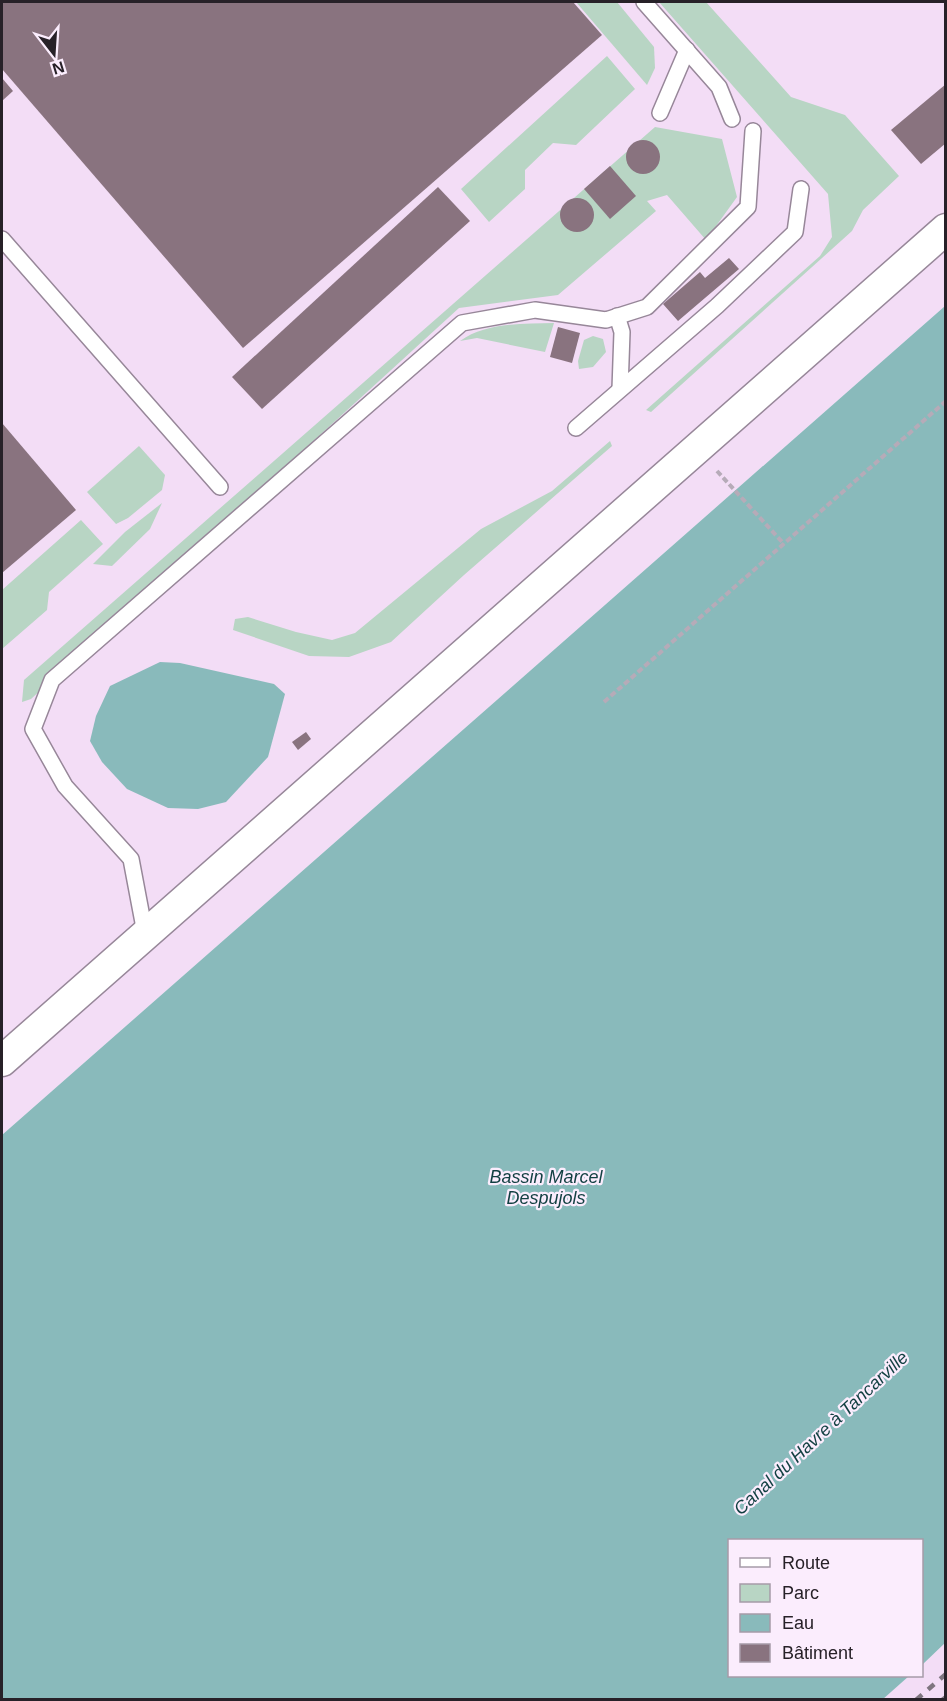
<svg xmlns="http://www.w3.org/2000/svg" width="947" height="1701" viewBox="0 0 947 1701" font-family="Helvetica,sans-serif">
<rect width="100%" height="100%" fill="#fbedfd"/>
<g fill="#f3ddf6">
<path d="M2 2H945V306L2 1135Z"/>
<path d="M945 1643V1699L882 1700 909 1676H922V1665Z"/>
</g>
<g fill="#b8d5c4">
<path d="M576 2H617L654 47 655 68 647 85Z"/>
<path d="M659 2H706L791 97 845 115 899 176 863 210 852 231 651 412 646 410 820 256 832 237 828 194Z"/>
<path d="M607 56 635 89 576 145 553 143 525 170V189L489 222 461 189Z"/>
<path d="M655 127 722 139 737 197 706 240 667 195 647 201 656 211 558 295 459 308 31 699 22 702 24 680Z"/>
<path d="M554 323 545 352 477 338 460 341C486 322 523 324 554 323Z"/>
<path d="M593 336 603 339 606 352 593 367 579 369 578 361 584 340Z"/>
<path d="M610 441 612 446 464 575 391 642 349 657 309 656 233 630 235 619 248 617 296 632 332 640 355 633 481 529 552 491Z"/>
<path d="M139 446 165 475 162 490 128 518 116 524 87 492Z"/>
<path d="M162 503 150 529 112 566 93 564 125 532Z"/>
<path d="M81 520 103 544 49 592 47 610 2 649V590Z"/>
</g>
<g fill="#89babb">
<path d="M945 306V1643L922 1665V1540H730V1676H909L882 1700 2 1699V1135Z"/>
<path d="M160 662 180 663 274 684 285 694 268 757 226 802 198 809 168 808 127 789 102 762 90 741 96 716 110 686Z"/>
</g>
<g fill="#89737f">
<path d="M2 2H573L602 35 243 348 2 69Z"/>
<path d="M2 78 13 91 2 101Z"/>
<path d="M946 84V143L921 164 891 130Z"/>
<circle cx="643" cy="157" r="17"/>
<path d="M610 166 636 196 610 219 584 189Z"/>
<path d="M438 187 470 221 262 409 232 377Z"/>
<circle cx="577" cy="215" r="17"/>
<path d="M729 258 739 269 678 321 663 304 700 272 705 278Z"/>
<path d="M558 327 580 333 572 363 550 357Z"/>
<path d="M2 423 76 510 2 573Z"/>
<path d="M306 732 311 739 298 750 292 742Z"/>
</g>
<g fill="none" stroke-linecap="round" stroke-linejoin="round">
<defs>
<g id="service">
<path d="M644 2 719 87 732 119"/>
<path d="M660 113 687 50"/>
<path d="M2 239 220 487"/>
<path d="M617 316 622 332 620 389"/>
<path d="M576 428 717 306 795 232 801 189"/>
<path d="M145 933 131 859 65 786 33 729 52 680 462 323 535 310 606 320 647 307 748 207 753 131"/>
</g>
<path id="minor" d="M2 1061 946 229"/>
</defs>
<use href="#service" stroke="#978799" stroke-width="18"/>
<use href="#minor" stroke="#978799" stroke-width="33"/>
<g stroke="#b6abb8" stroke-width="4" stroke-dasharray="6 3" stroke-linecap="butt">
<path d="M717 471 784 544"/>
<path d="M604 702 946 401"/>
</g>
<use href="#service" stroke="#fff" stroke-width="15"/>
<use href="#minor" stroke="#fff" stroke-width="30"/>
<g stroke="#7e757f" stroke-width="4.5" stroke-dasharray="8 8" stroke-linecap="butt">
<path d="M916 1700 946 1674"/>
<path d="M942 1700 946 1697"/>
</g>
</g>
<g text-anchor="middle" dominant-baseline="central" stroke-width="4.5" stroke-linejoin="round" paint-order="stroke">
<g font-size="18" font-style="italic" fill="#113f41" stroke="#fbedfd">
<text x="546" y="1177">Bassin Marcel<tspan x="546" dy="21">Despujols</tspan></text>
<text transform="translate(821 1433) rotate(-43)">Canal du Havre à Tancarville</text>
</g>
</g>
<rect width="947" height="1701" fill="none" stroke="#272128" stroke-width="6"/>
<rect x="728" y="1539" width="195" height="138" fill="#fbedfd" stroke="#a69ba8" stroke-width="1.5"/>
<rect x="740" y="1558" width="30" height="9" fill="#ffffff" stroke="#a69ba8" stroke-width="1.5"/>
<text x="782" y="1569" font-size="18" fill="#272128">Route</text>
<rect x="740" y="1584" width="30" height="18" fill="#b8d5c4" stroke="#a69ba8" stroke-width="1.5"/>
<text x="782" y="1599" font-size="18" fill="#272128">Parc</text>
<rect x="740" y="1614" width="30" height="18" fill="#89babb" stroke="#a69ba8" stroke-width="1.5"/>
<text x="782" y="1629" font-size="18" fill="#272128">Eau</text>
<rect x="740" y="1644" width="30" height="18" fill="#89737f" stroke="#a69ba8" stroke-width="1.5"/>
<text x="782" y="1659" font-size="18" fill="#272128">Bâtiment</text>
<g transform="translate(54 54) rotate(163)" stroke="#fbedfd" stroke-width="4.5" paint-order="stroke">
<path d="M0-4.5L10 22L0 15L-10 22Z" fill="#272128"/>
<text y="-9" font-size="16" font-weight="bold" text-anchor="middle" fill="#272128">N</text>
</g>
</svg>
